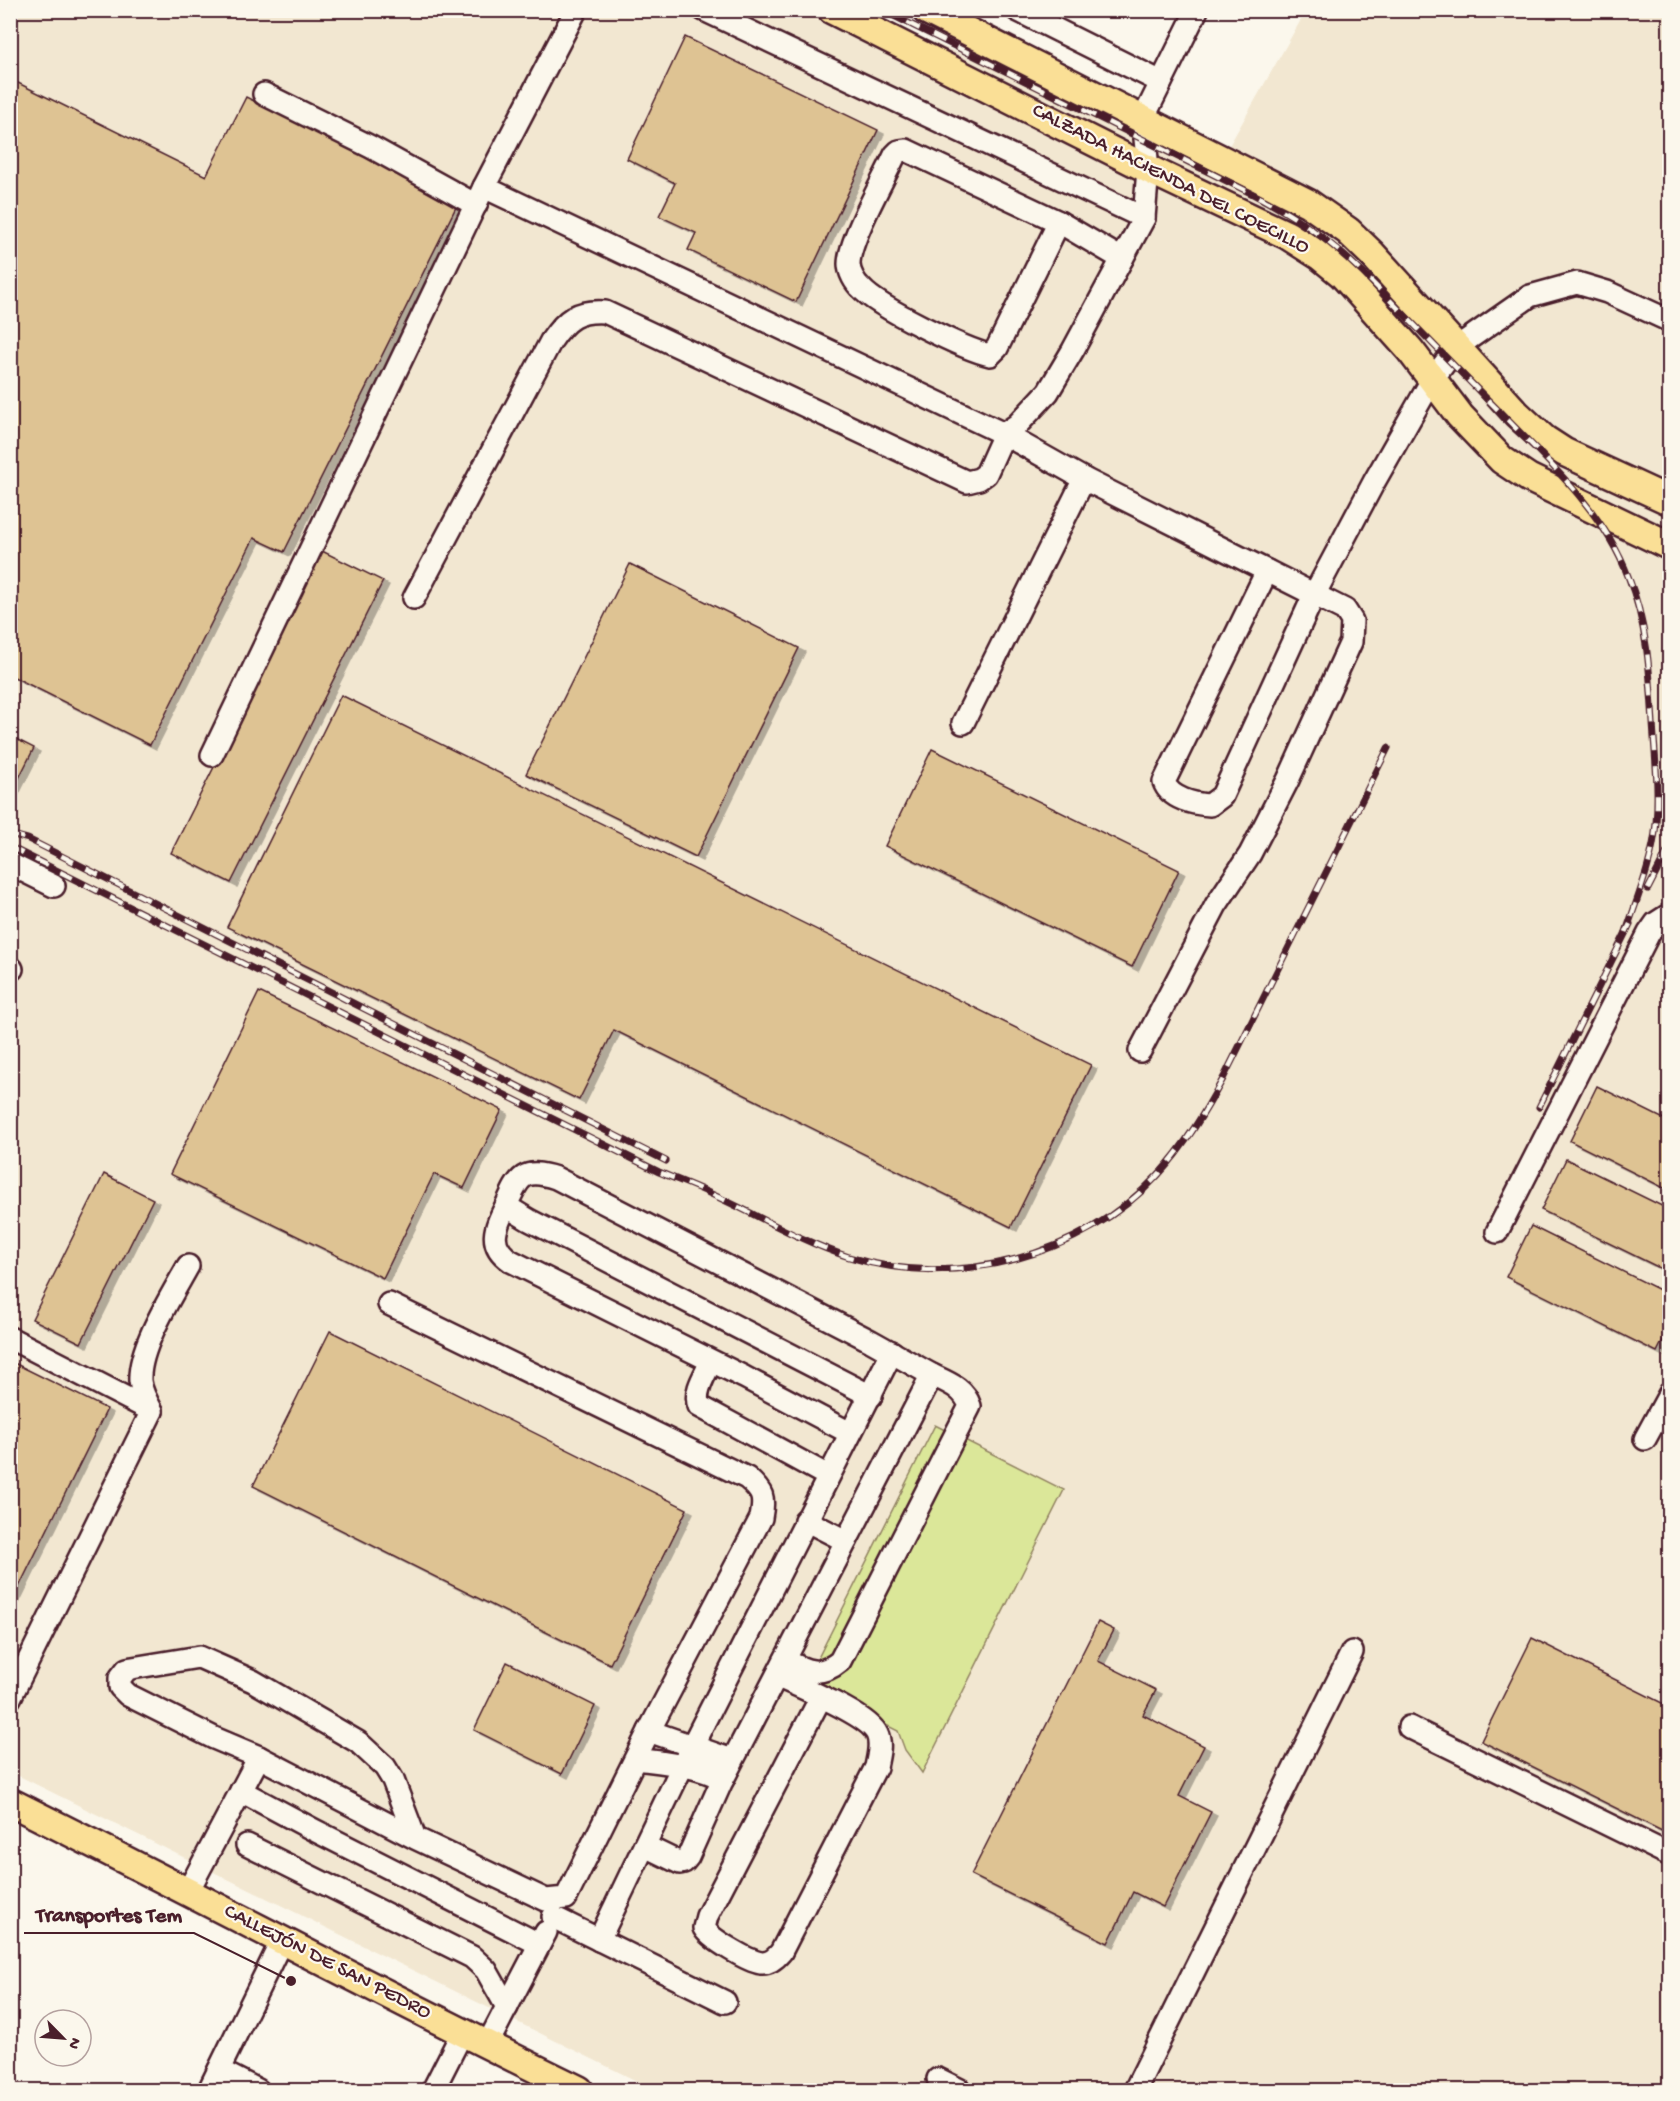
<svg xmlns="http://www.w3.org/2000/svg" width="1680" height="2101" viewBox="0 0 1680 2101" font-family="'Gochi Hand',sans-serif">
<defs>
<filter id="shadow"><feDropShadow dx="6" dy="4" stdDeviation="0" flood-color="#0004"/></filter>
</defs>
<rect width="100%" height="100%" fill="#fbf7ec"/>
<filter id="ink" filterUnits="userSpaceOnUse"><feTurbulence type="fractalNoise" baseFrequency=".0167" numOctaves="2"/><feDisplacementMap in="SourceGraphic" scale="12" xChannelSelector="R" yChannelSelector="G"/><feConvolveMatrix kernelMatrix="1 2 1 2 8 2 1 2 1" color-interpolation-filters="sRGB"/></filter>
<g filter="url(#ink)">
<path fill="#f2e7d1" d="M21 10 861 11 1218 165 1306 11H1669V2090H655L11 1772 10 32Z"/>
<path fill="#dbe799" stroke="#928362" stroke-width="1.5" d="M935 1425 1064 1490 922 1773 905 1750 898 1731 805 1684Z"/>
<g fill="#dec393" stroke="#4a1f2b" stroke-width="1.5" filter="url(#shadow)">
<path d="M685 37 878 130 796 302 688 250 696 233 659 216 675 183 627 159Z"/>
<path d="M10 79 206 176 246 97 458 203 284 552 254 538 150 745 10 675Z"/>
<path d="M322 551 383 581 231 883 171 853Z"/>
<path d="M630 564 799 648 696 857 526 774Z"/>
<path d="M341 695 1091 1065 1011 1227 614 1030 579 1100 227 927Z"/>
<path d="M10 736 34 748 10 796Z"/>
<path d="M932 749 1179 870 1132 967 885 846Z"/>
<path d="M259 992 502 1110 464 1188 434 1174 383 1278 170 1174Z"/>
<path d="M1597 1086 1670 1122V1191L1570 1141Z"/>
<path d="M1566 1159 1670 1210V1273L1541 1210Z"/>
<path d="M104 1174 153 1199 81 1343 32 1319Z"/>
<path d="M1531 1226 1670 1295V1326L1657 1352 1506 1277Z"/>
<path d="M330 1331 687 1509 610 1664 253 1486Z"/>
<path d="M10 1361 107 1409 10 1605Z"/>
<path d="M1098 1622 1114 1630 1098 1661 1156 1690 1143 1715 1204 1746 1179 1796 1211 1812 1163 1907 1133 1892 1108 1943 971 1875Z"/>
<path d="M1532 1638 1670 1707V1835L1481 1741Z"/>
<path d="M507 1662 595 1706 562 1774 474 1730Z"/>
</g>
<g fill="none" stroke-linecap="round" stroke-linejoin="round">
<defs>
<g id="minor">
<path d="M704 10 1144 218"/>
<path d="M1017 10 1161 82"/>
<path d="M264 94 371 147 476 205"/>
<path d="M906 150 1059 222 997 348 990 355C966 350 877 307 861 288 855 283 849 272 849 264 849 240 884 179 895 155L899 151Z"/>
<path d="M484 187 1004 434 1084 479 1345 610 1352 621 1351 642 1288 780 1250 854 1216 905 1140 1051"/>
<path d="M1059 222 1122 259"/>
<path d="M1267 571 1164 782C1170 799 1194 804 1210 805L1222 796 1314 595 1374 482 1432 380 1457 347 1530 296 1577 283 1607 292 1670 321"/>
<path d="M414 598 551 341C566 319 577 310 605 312L967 482 979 479 986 474 1004 434 1017 425 1048 392 1073 350 1144 218 1148 169 1143 119 1197 10"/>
<path d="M963 723 1084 479"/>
<path d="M212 755 484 187 576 10"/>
<path d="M10 864 54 886"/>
<path d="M10 968 12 969"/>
<path d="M506 1206C495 1228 487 1245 511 1261L744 1377 850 1433"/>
<path d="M1497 1232 1649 933 1656 923 1670 914"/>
<path d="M389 1304 747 1478C763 1492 765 1497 761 1518L649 1731 566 1898 546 1900 415 1838 259 1757 214 1738 128 1695 120 1687V1678L127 1669 132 1668 199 1657 253 1681 358 1742 385 1767 393 1780 415 1838"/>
<path d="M10 1338 152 1411"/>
<path d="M711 1362C705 1375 693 1392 699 1406L828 1476"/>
<path d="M1645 1439 1670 1393"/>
<path d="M805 1520 846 1541"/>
<path d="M785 1660C806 1671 820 1678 840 1661L970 1406C964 1388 949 1383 932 1375"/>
<path d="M777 1676C799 1687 868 1714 877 1734 882 1744 878 1756 876 1767L781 1952C776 1958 769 1964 761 1963 748 1961 710 1939 704 1928L707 1916 821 1697"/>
<path d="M10 1698 152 1411C147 1402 141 1391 140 1381 138 1348 172 1295 188 1266"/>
<path d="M1409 1727 1670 1855"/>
<path d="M649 1731 732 1760"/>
<path d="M636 1759C667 1763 695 1765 723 1779"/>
<path d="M241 1791 314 1830 539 1944"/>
<path d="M247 1845 472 1957 486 1970 507 2007"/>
<path d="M645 1846 680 1863 684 1862 688 1857 721 1783 932 1375 871 1341 556 1178C523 1167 519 1177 506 1206L529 1220 871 1396"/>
<path d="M188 1891 259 1757"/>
<path d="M553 1917 725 2002"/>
<path d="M599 1940 692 1746 892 1352"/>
<path d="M487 2045 546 1932"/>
<path d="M219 2070 258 2090"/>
<path d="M938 2079 960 2090"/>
<path d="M209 2090 282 1940"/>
<path d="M433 2090 462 2033"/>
<path d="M1135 2090 1352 1652"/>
</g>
<g id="major">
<path d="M832 10 1148 169 1287 235 1320 256 1342 274 1410 350 1460 416 1502 460 1529 478 1670 546"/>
<path d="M926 10 1308 203 1348 231 1372 254 1517 414 1544 439 1564 452 1670 501"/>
<path d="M10 1802C201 1897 388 1997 579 2090"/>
</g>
</defs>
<use href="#minor" stroke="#4a1f2b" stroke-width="26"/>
<use href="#major" stroke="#4a1f2b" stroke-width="32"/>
<use href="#minor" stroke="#fbf7ec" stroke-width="21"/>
<use href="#major" stroke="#fadf96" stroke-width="27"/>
<defs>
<g id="rail">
<path d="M882 10 1253 194C1297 217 1327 238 1363 273 1409 319 1454 366 1500 412 1548 462 1603 510 1628 576 1647 623 1650 673 1653 723 1655 756 1659 790 1656 823 1653 860 1638 896 1626 932"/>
<path d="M10 834 28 839 666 1161"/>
<path d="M10 847 659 1172C675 1179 692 1185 709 1193 756 1214 800 1241 849 1257 956 1290 1082 1257 1158 1175 1185 1146 1205 1112 1224 1077L1388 748"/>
<path d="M1648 889 1670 846"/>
<path d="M1539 1107 1630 924"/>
</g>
</defs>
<use href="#rail" stroke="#4a1f2b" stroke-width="7"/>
<use href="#rail" stroke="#fbf7ec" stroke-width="4.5" stroke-dasharray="14" stroke-linecap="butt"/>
</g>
</g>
<g text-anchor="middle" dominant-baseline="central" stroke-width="4.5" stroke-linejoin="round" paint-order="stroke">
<g font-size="21" fill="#4a1f2b" stroke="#fbf7ec">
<text transform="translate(1170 180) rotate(27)">CALZADA HACIENDA DEL COECILLO</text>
<text transform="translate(327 1963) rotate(27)">CALLEJÓN DE SAN PEDRO</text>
</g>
</g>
<path fill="none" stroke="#4a1f2b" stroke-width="2" d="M291 1981L194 1933H24"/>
<circle fill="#4a1f2b" stroke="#fbf7ec" stroke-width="2" cx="291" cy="1981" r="6"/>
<g font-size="22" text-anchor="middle" font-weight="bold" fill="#4a1f2b" stroke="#fbf7ec" stroke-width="4.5" stroke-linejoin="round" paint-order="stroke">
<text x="109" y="1921">Transportes Tem</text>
</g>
<rect width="1680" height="2101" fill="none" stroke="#fbf7ec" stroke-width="36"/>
<rect x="18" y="18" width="1644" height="2065" fill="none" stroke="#4a1f2b" stroke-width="2" filter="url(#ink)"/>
<g transform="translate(63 2038) rotate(115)"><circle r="28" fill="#fbf7ec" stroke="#b4a19f" stroke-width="1.5"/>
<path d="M0-4.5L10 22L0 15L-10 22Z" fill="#4a1f2b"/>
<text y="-9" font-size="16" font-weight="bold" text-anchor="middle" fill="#4a1f2b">N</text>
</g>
</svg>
